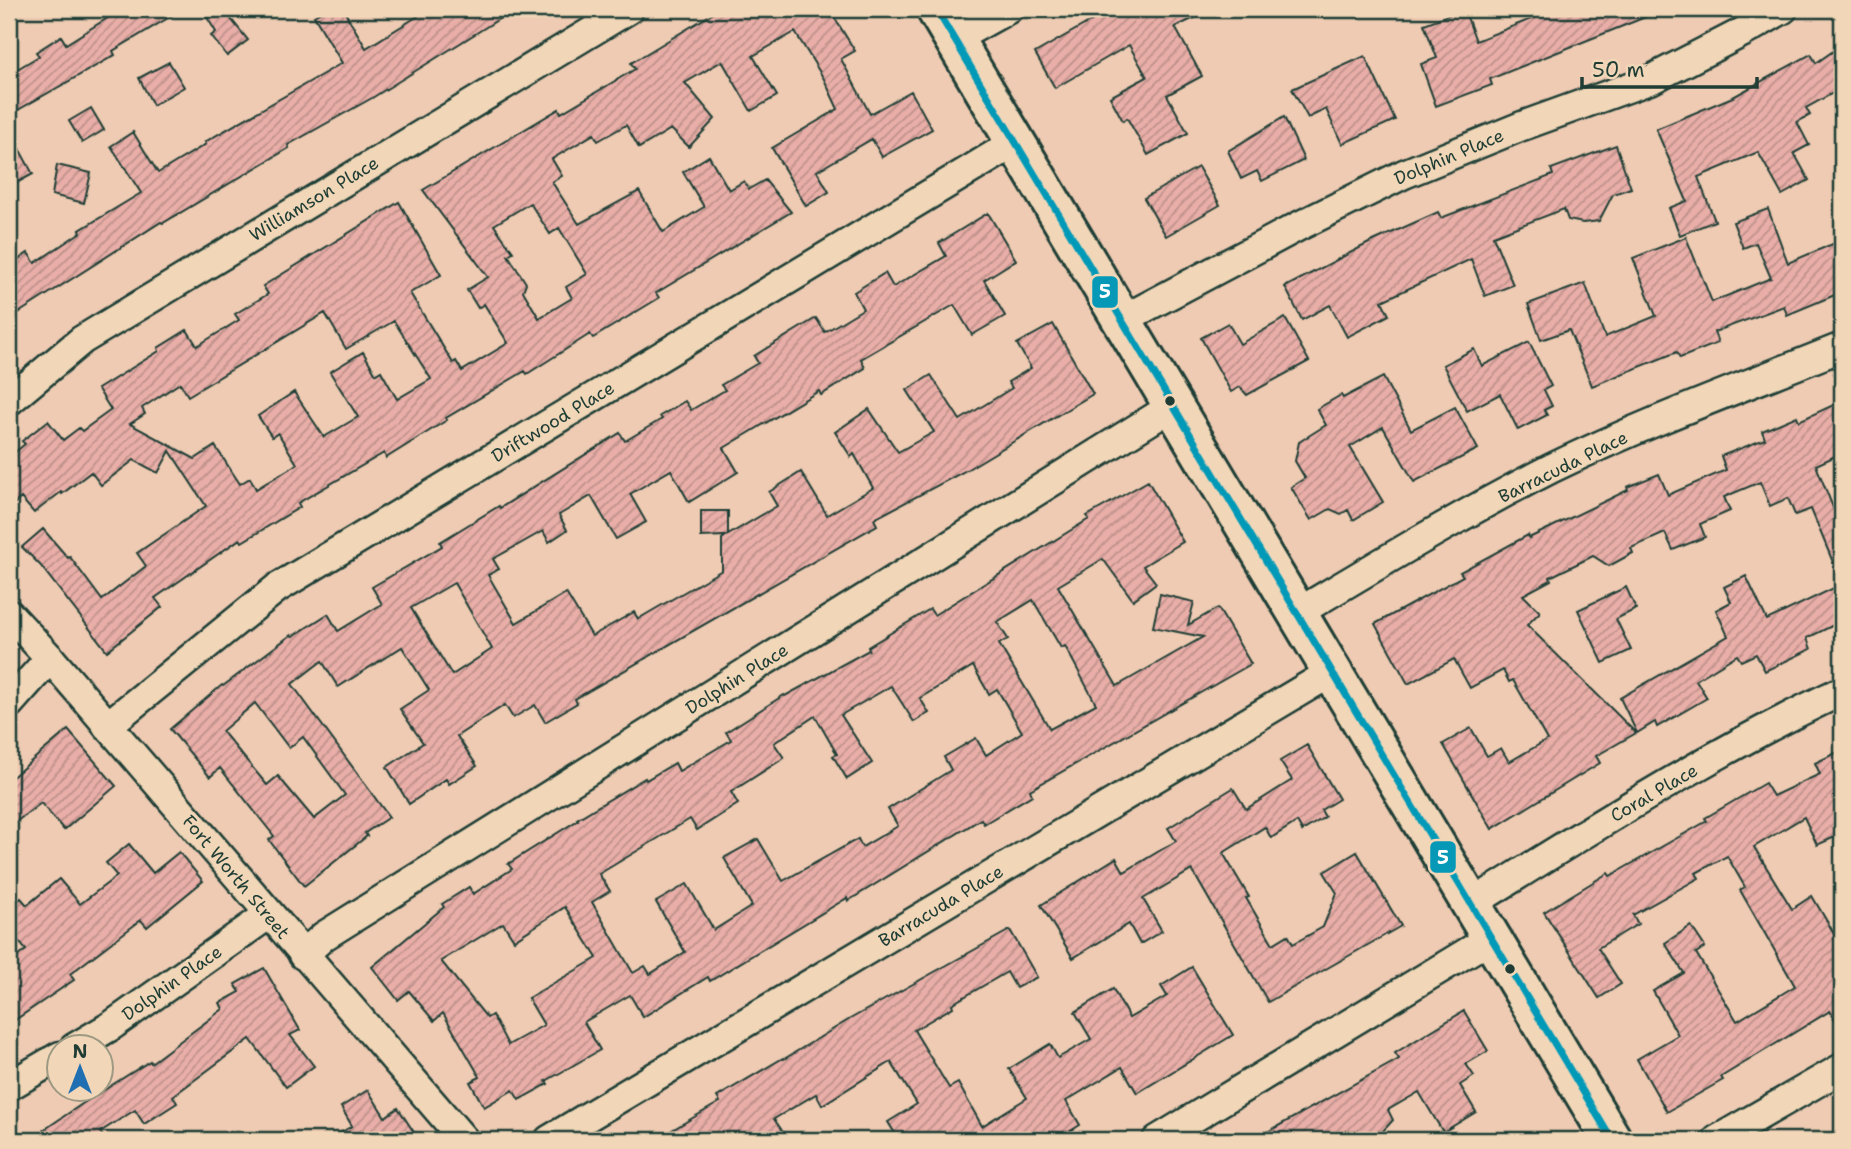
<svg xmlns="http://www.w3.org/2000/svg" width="1851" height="1149" viewBox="0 0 1851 1149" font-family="'Shantell Sans',sans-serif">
<defs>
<pattern id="building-hatch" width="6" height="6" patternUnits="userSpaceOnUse" patternTransform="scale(1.75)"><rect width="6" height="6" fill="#e9aea7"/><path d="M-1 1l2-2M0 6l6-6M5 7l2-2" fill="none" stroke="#bc8f89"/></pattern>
</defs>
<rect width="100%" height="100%" fill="#efcbb3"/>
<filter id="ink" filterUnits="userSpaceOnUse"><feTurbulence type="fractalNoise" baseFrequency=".0143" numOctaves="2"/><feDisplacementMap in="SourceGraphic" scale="14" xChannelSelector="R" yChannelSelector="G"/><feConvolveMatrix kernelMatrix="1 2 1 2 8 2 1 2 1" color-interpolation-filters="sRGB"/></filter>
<g filter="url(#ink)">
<g fill="url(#building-hatch)" stroke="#1f3d34" stroke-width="2" fill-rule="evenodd">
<path d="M103 9H183L113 51 115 55 9 115V74L39 56 36 52 61 36 66 44 109 17Z"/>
<path d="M202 9H223L248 40 227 56 211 36 216 32Z"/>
<path d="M326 9H343L366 48 418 16 413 9H515L372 98 288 145 289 148 163 223 161 222 9 319V266L28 253 35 263 81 232 80 230 141 193 111 146 133 132 158 173 206 144 205 142 342 63 314 16Z"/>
<path d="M720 9H829L855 51 841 59 870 114 911 91 932 129 882 157 872 139 817 171 829 192 806 206 772 148 838 109 824 79 795 32 753 56 777 96 751 111 722 61 685 83 715 119 689 147 671 129 639 148 626 125 598 141 594 134 552 159 562 176 552 182 579 224 639 191 663 232 704 207 683 172 709 156 729 190 744 181 749 189 765 180 791 212 656 293 659 298 593 338 590 334 527 374 525 371 446 418 447 420 386 458 384 453 298 503 300 507 242 542 240 539 155 598 162 607 107 651 40 565 22 547 43 529 68 558 70 557 102 600 146 566 137 553 206 506 170 451 158 473 134 460 101 485 91 472 62 494 61 492 34 513 21 498 9 508V457L25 444 22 441 48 421 63 440 79 428 82 431 111 410 98 389 159 351 158 348 187 330 197 346 239 320 235 314 268 294 263 286 399 202 441 275 410 293 453 363 456 361 462 371 508 343 484 304 478 308 467 290 488 277 423 190 559 109 561 113 635 69 631 63ZM530 203 550 234 559 228 587 274 566 287 572 298 539 318 523 291 526 283 508 255 513 252 494 225ZM325 313 346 349 394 321 431 379 397 399 381 371 376 374 363 352 330 372 358 417 324 437 294 392 258 416 272 437 278 433 297 464 256 489 250 478 240 484 215 446 195 459 130 424 145 414 142 408 180 383 188 396Z"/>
<path d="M1112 9H1214L1175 27 1202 76 1167 95 1188 133 1148 155 1127 118 1123 121 1110 97 1147 77 1129 45 1055 88 1035 53Z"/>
<path d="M1464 9 1476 41 1556 9 1663 10 1490 79 1492 85 1436 106 1421 64 1437 58 1424 24Z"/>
<path d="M1842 45V88L1806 108 1810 115 1797 122 1809 145 1794 153 1809 180 1782 195 1758 152 1698 177 1715 221 1680 235 1669 208 1687 201 1656 129 1735 96 1811 54 1816 63Z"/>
<path d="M1365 56 1395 120 1342 144 1326 109 1308 118 1292 89Z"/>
<path d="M169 62 184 87 153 105 139 78Z"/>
<path d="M91 108 104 130 82 143 69 121Z"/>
<path d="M1284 117 1304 160 1262 181 1257 171 1241 179 1228 151Z"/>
<path d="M9 130 33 174 9 187Z"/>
<path d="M1616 145 1631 188 1613 194 1599 221 1583 223 1568 220 1564 209 1493 236 1513 285 1485 296 1471 259 1382 301 1389 315 1347 337 1330 305 1302 320 1285 287 1369 243 1438 212 1441 218 1553 175 1551 169Z"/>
<path d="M57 165 91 173 84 203 52 195Z"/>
<path d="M1198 167 1220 205 1166 236 1144 198Z"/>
<path d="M1768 209 1788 263 1842 240V292L1787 315 1784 306 1714 332 1718 343 1680 358 1677 352 1592 386 1569 330 1541 340 1528 304 1585 283 1605 337 1656 316 1633 258 1686 237 1712 302 1771 278 1756 243 1743 248 1733 222Z"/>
<path d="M988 213 1016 260 984 280 1005 316 972 335 954 305 861 359 865 368 821 395 819 391 724 448 738 472 689 502 671 470 630 494 646 522 616 539 591 496 559 515 567 530 549 542 543 531 493 559 499 569 488 575 516 623 566 593 592 636 634 612 638 619 722 570V539L726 536 701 537V511H728V535L777 506 769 492 801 472 827 515 873 488 854 454 851 457 835 432 869 409 898 452 934 432 907 390 931 375 960 420 1012 388 1008 382 1031 368 1017 344 1053 324 1093 394 963 472 874 519 877 525 575 699 577 703 545 722 535 705 513 718 505 705 457 736 477 766 449 784 446 779 409 804 387 767 423 743 400 709 429 690 402 647 338 687 322 661 292 684 389 817 365 833 367 836 304 886 269 840 274 836 220 768 210 777 170 729 222 685 223 686 291 635 293 636 328 614 338 631 382 604 372 587 442 546 440 542 499 506 500 508 620 433 625 441 662 419 660 416 685 401 691 410 725 390 721 385 758 363 754 356 816 318 825 332 863 309 854 292 885 273 893 287 946 256 939 243ZM454 583 492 649 452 675 411 608ZM255 703 289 748 303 737 345 795 314 819 278 776 267 785 222 731Z"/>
<path d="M1285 318 1309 361 1247 395 1240 387 1231 392 1201 338 1228 323 1240 344Z"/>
<path d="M1529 342 1551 386 1544 390 1552 406 1544 410 1547 415 1518 430 1500 394 1467 411 1443 365 1474 349 1482 366Z"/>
<path d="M1383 377 1411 430 1455 407 1478 449 1414 482 1383 427 1350 447 1383 502 1353 520 1348 510 1341 514 1330 509 1311 520 1291 487 1305 478 1295 461 1299 442 1326 425 1317 409 1341 395 1343 398Z"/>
<path d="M1842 401V453L1816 465 1842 530V584L1811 509 1795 515 1788 498 1770 506 1760 482 1724 497 1730 511 1700 524 1705 537 1673 550 1665 533 1631 548 1633 553 1609 566 1593 556 1550 577 1551 580 1523 595 1540 612 1527 625 1636 733 1596 756 1600 763 1492 829 1443 744 1471 728 1487 756 1501 748 1509 762 1547 740 1513 680 1509 682 1503 670 1470 688 1454 659 1408 684 1375 624 1463 576 1460 572 1528 535 1529 538 1628 490 1627 487 1659 474 1668 495 1726 470 1721 456 1765 439 1762 431 1797 416 1799 421Z"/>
<path d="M1148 481 1183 542 1143 566 1156 583 1133 600 1103 559 1058 586 1117 686 1203 637 1153 627 1160 594 1194 602 1188 625 1218 608 1251 664 1030 790 1032 795 984 824 981 819 848 901 847 898 710 981 708 977 643 1017 630 995 584 1022 600 1050 546 1081 548 1084 519 1100 513 1090 484 1107 470 1082 480 1077 443 1013 434 1021 409 991 398 1000 372 967 444 907 442 904 469 887 473 894 512 869 508 864 578 820 577 819 645 778 646 780 675 763 679 771 731 740 726 732 784 695 785 696 869 650 868 647 930 609 934 615 1089 519 1087 516ZM1033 600 1061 648 1065 646 1096 704 1050 729 999 644 1008 639 997 622ZM973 666 989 694 997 689 1022 732 986 755 976 738 944 757 951 770 888 809 898 826 862 847 858 839 783 881 758 839 724 858 752 906 714 930 687 884 656 902 685 952 650 974 645 966 633 973 592 902 610 891 599 874 690 819 697 830 738 804 731 792 784 758 774 743 815 716 837 754 833 756 847 779 872 763 841 715 891 686 914 722 929 713 920 698ZM565 907 597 958 528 998 544 1025 508 1045 492 1015 487 1018 441 961 503 923 514 940Z"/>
<path d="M1746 576 1767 620 1842 584V621L1807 638 1811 649 1765 671 1756 654 1741 661 1737 655 1696 680 1707 698 1657 727 1655 722 1637 733 1620 698 1728 636 1716 610 1731 602 1724 587Z"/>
<path d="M1626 587 1636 609 1616 619 1631 650 1603 663 1578 610Z"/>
<path d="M68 730 116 786 64 830 41 803 9 827V780Z"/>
<path d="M1307 745 1339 799 1321 810 1325 817 1302 831 1297 822 1271 838 1265 827 1223 853 1249 897 1246 898 1273 944 1288 935 1293 944 1323 927 1337 893 1324 872 1357 852 1401 926 1268 1002 1192 870 1143 899 1162 931 1140 944 1129 924 1073 958 1041 905 1116 858 1124 872 1176 841 1168 828 1233 788 1246 809 1292 780 1280 761Z"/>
<path d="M1842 750V834L1817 845 1804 817 1754 847 1792 909 1812 896 1842 947V1032L1830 1011 1721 1077 1723 1080 1667 1112 1637 1059 1678 1035 1653 991 1684 973 1665 943 1691 926 1705 947 1696 953 1737 1021 1795 986 1740 890 1745 887 1727 856 1696 873 1699 878 1633 915 1638 924 1598 948 1621 984 1599 998 1544 912 1608 873 1610 876 1707 821 1705 818 1765 783 1773 796 1820 774 1815 763Z"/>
<path d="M129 844 153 873 179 852 203 881 147 927 141 920 70 974 74 980 9 1024V962L26 950 9 930V909L21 898 27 905 59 879 80 904 117 876 106 863Z"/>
<path d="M1010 930 1037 977 1016 988 1007 972 952 1004 953 1007 914 1030 949 1088 958 1083 982 1126 1027 1098 1009 1069 1050 1044 1058 1058 1091 1039 1075 1012 1113 989 1129 1018 1167 996 1161 986 1192 967 1233 1035 1137 1093 1122 1067 1066 1101 1080 1125 1056 1140H899L888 1122 917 1104 891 1062 822 1105 816 1094 774 1119 783 1132 769 1140H655L720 1102 717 1097 783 1058 784 1059 850 1019Z"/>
<path d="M264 968 300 1030 290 1035 314 1066 286 1087 250 1039 173 1096 177 1103 144 1124 135 1110 100 1132 106 1140H29L82 1104 150 1061 151 1063 223 1009 220 1003 240 992 235 984Z"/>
<path d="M1464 1011 1488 1051 1466 1064 1474 1076 1460 1085 1476 1112 1443 1132 1419 1092 1388 1110 1393 1120 1383 1131 1388 1140H1352L1346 1131 1330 1140H1253L1399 1059 1395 1053Z"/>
<path d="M368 1090 385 1117 398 1108 419 1140H328L352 1126 341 1107Z"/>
</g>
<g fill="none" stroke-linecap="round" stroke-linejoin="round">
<defs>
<g id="street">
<path d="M954 39 1008 9"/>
<path d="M1122 320 1299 226 1404 174 1522 126 1652 79 1743 32 1783 9"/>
<path d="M9 401 82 340 629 9"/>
<path d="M1297 613C1381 563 1465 512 1552 468 1646 422 1745 386 1842 347"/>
<path d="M9 614 50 658 464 1140"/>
<path d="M9 704 50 658"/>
<path d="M107 726 277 588 1016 142"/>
<path d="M1471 904C1592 829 1713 751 1842 691"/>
<path d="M303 955 324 936 1173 406"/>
<path d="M74 1048 111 1026 268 915"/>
<path d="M9 1086 60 1056"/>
<path d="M549 1140 1332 672"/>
<path d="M1157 1140 1491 938"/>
<path d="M1717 1140 1842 1068"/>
</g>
<path id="secondary" d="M936 9 1612 1140"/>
</defs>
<use href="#street" stroke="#1f3d34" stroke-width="33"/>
<use href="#secondary" stroke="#1f3d34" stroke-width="44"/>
<use href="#street" stroke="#f1d7b8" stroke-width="28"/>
<use href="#secondary" stroke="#f1d7b8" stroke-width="38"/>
<defs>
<path id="bus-1" d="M936 9 1612 1140"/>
</defs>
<use href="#bus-1" stroke="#f1d7b8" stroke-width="12"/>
<use href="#bus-1" stroke="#0599b7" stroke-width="7"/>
</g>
</g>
<g fill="#1f3d34" stroke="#f1d7b8" stroke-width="2.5">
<circle cx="1170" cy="401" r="6"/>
<circle cx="1510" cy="969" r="6"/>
</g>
<g text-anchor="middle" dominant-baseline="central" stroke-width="6" stroke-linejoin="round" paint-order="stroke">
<g font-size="18" fill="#1f3d34" stroke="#f1d7b8">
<text transform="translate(1449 157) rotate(-23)">Dolphin Place</text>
<text transform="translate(314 199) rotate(-31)">Williamson Place</text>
<text transform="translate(553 422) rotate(-31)">Driftwood Place</text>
<text transform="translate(1563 467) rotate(-26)">Barracuda Place</text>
<text transform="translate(737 679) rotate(-32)">Dolphin Place</text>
<text transform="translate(1654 793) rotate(-30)">Coral Place</text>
<text transform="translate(236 877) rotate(50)">Fort Worth Street</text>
<text transform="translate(941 906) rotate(-31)">Barracuda Place</text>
<text transform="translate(172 983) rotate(-35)">Dolphin Place</text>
</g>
</g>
<g stroke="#f1d7b8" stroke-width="2.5">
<rect x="1091" y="275" width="28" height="34" rx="7" fill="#0599b7"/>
<rect x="1429" y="840" width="28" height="34" rx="7" fill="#0599b7"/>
</g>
<g font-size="19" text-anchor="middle" font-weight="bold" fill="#fff">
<text x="1105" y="298">5</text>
<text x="1443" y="864">5</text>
</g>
<rect width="1851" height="1149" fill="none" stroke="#f1d7b8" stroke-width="35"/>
<rect x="18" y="18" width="1816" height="1114" fill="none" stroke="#1f3d34" stroke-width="2.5" filter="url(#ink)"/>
<g transform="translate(80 1068)"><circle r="33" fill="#f1d7b8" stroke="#9d9983" stroke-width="2"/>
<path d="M0-5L12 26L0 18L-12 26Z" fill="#1f6fb2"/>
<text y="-10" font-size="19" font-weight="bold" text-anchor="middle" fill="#1f3d34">N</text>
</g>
<path d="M1582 77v10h175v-10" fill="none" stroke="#1f3d34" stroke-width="3.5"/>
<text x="1592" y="77" font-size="21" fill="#1f3d34" stroke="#f1d7b8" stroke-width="5" paint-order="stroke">50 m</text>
</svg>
